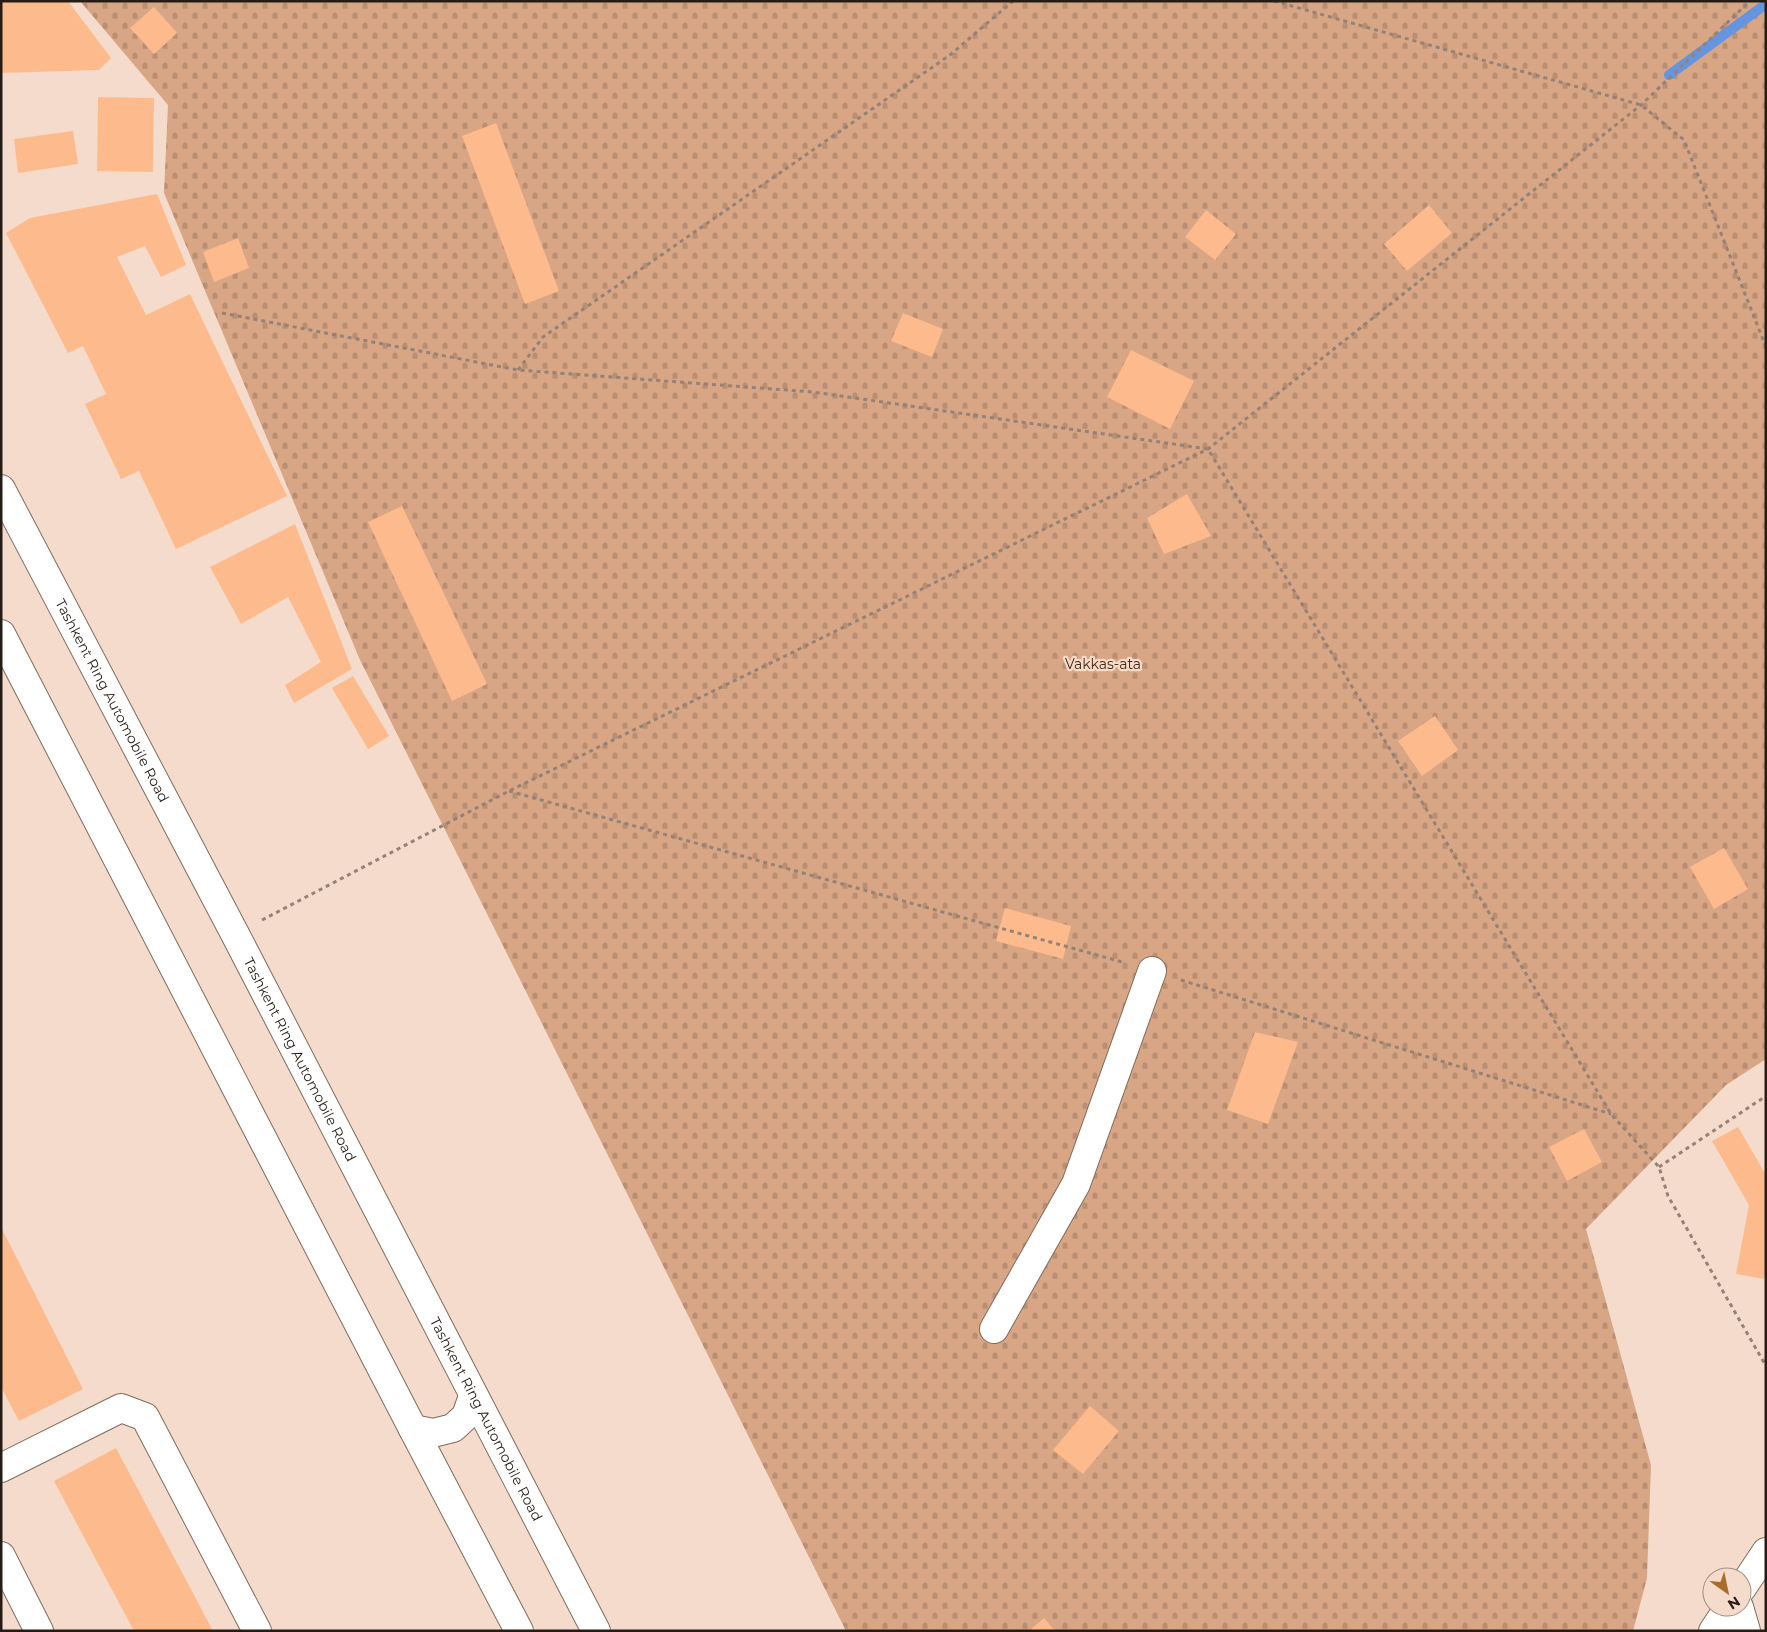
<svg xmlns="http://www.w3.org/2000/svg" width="1767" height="1632" viewBox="0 0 1767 1632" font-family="Montserrat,sans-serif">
<defs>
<pattern id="cemetery-stones" width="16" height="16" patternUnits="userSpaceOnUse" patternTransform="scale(1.25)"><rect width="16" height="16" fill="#d8a685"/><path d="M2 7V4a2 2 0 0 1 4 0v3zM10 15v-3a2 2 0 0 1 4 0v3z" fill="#b98e72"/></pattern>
</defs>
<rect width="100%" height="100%" fill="#f5dbcb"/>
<path fill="url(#cemetery-stones)" d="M80 1H1766V1059L1726 1085 1586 1229 1651 1465 1647 1578 1633 1631H846L360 660 164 193 168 105Z"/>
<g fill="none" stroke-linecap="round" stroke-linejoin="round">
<path stroke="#6495de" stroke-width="10" d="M1669 75 1766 4"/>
</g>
<g fill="#fdbb8d">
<path d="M1 1H68L111 58 99 70 1 73Z"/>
<path d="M154 7 177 33 154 54 130 28Z"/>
<path d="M98 97 154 98 153 172 97 171Z"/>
<path d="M496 123 559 291 525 304 462 136Z"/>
<path d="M73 131 78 164 18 173 14 139Z"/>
<path d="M157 194 186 265 161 277 145 246 117 257 146 315 190 294 287 496 176 549 139 471 121 479 85 404 106 394 83 346 68 353 6 233 30 218Z"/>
<path d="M1429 205 1452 233 1407 271 1384 244Z"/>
<path d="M1206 210 1236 234 1215 260 1185 237Z"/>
<path d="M238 238 249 268 214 282 203 252Z"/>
<path d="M903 313 943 329 932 357 891 341Z"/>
<path d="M1131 350 1194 381 1170 429 1107 397Z"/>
<path d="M1187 494 1211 536 1164 554 1147 518Z"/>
<path d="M402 506 487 684 452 701 368 522Z"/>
<path d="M295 524 352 669 294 703 285 685 321 662 288 597 241 624 210 567Z"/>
<path d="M353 676 389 736 368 749 332 688Z"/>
<path d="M1435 716 1458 750 1422 776 1398 741Z"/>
<path d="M1724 848 1748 889 1714 909 1690 867Z"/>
<path d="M1005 908 1071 926 1063 959 996 941Z"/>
<path d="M1255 1032 1298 1042 1268 1124 1227 1110Z"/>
<path d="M1738 1127 1766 1175V1270L1764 1279 1736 1274 1749 1205 1712 1141Z"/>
<path d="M1584 1129 1602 1162 1567 1181 1549 1147Z"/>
<path d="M1 1227 83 1389 19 1421 1 1387Z"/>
<path d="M1090 1406 1119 1431 1083 1474 1053 1450Z"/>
<path d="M116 1448 213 1631H134L54 1481Z"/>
<path d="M1044 1618 1055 1631H1029Z"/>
</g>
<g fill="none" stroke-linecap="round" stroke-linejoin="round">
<defs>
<g id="minor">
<path d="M994 1329 1076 1184 1152 971"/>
<path d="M1 1468 121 1408 145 1417 257 1631"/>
<path d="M1 1556 39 1631"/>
<path d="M1742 1588 1766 1552"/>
<path d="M1739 1607 1746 1631"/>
<path d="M1713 1631 1729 1607"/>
</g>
<g id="highway">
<path id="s1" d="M1 489 235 934 596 1631"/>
<path d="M1 634 413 1429 519 1631"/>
<path d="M413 1429 433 1433 453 1428 466 1416 473 1396"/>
</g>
</defs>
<use href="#minor" stroke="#816b5c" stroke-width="30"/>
<use href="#highway" stroke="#816b5c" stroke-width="30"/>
<g stroke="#948277" stroke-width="3" stroke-dasharray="4 4" stroke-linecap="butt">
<path d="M1274 1 1641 105 1684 140 1766 347"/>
<path d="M222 313 518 370 813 392 1208 449 1611 1114 1659 1167 1668 1196 1766 1366"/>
<path d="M518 370 543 337 950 55 1013 1"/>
<path d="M509 791 1122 962"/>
<path d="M262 920 509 791 1208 449 1641 105 1750 1"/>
<path d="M1181 980 1611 1114"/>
<path d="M1659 1167 1766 1096"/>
</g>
<use href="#minor" stroke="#fff" stroke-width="28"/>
<use href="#highway" stroke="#fff" stroke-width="28"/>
</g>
<g text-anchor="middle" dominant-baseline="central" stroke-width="4.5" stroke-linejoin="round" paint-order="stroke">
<g font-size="14" fill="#4a2911" stroke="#f5dbcb">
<text x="1103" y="664">Vakkas-ata</text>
</g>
<g font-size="14" fill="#251c16" stroke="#f5dbcb">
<text stroke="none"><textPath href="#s1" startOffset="239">Tashkent Ring Automobile Road</textPath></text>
<text stroke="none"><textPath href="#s1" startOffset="644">Tashkent Ring Automobile Road</textPath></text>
<text stroke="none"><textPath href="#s1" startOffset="1049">Tashkent Ring Automobile Road</textPath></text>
</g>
</g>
<rect width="1767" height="1632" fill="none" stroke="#251c16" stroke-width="5"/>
<g transform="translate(1727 1592) rotate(147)"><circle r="24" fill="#f5dbcb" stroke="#a28f83"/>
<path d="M0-4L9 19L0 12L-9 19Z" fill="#a66d2b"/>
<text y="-8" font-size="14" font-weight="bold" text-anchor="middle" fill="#251c16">N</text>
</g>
</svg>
